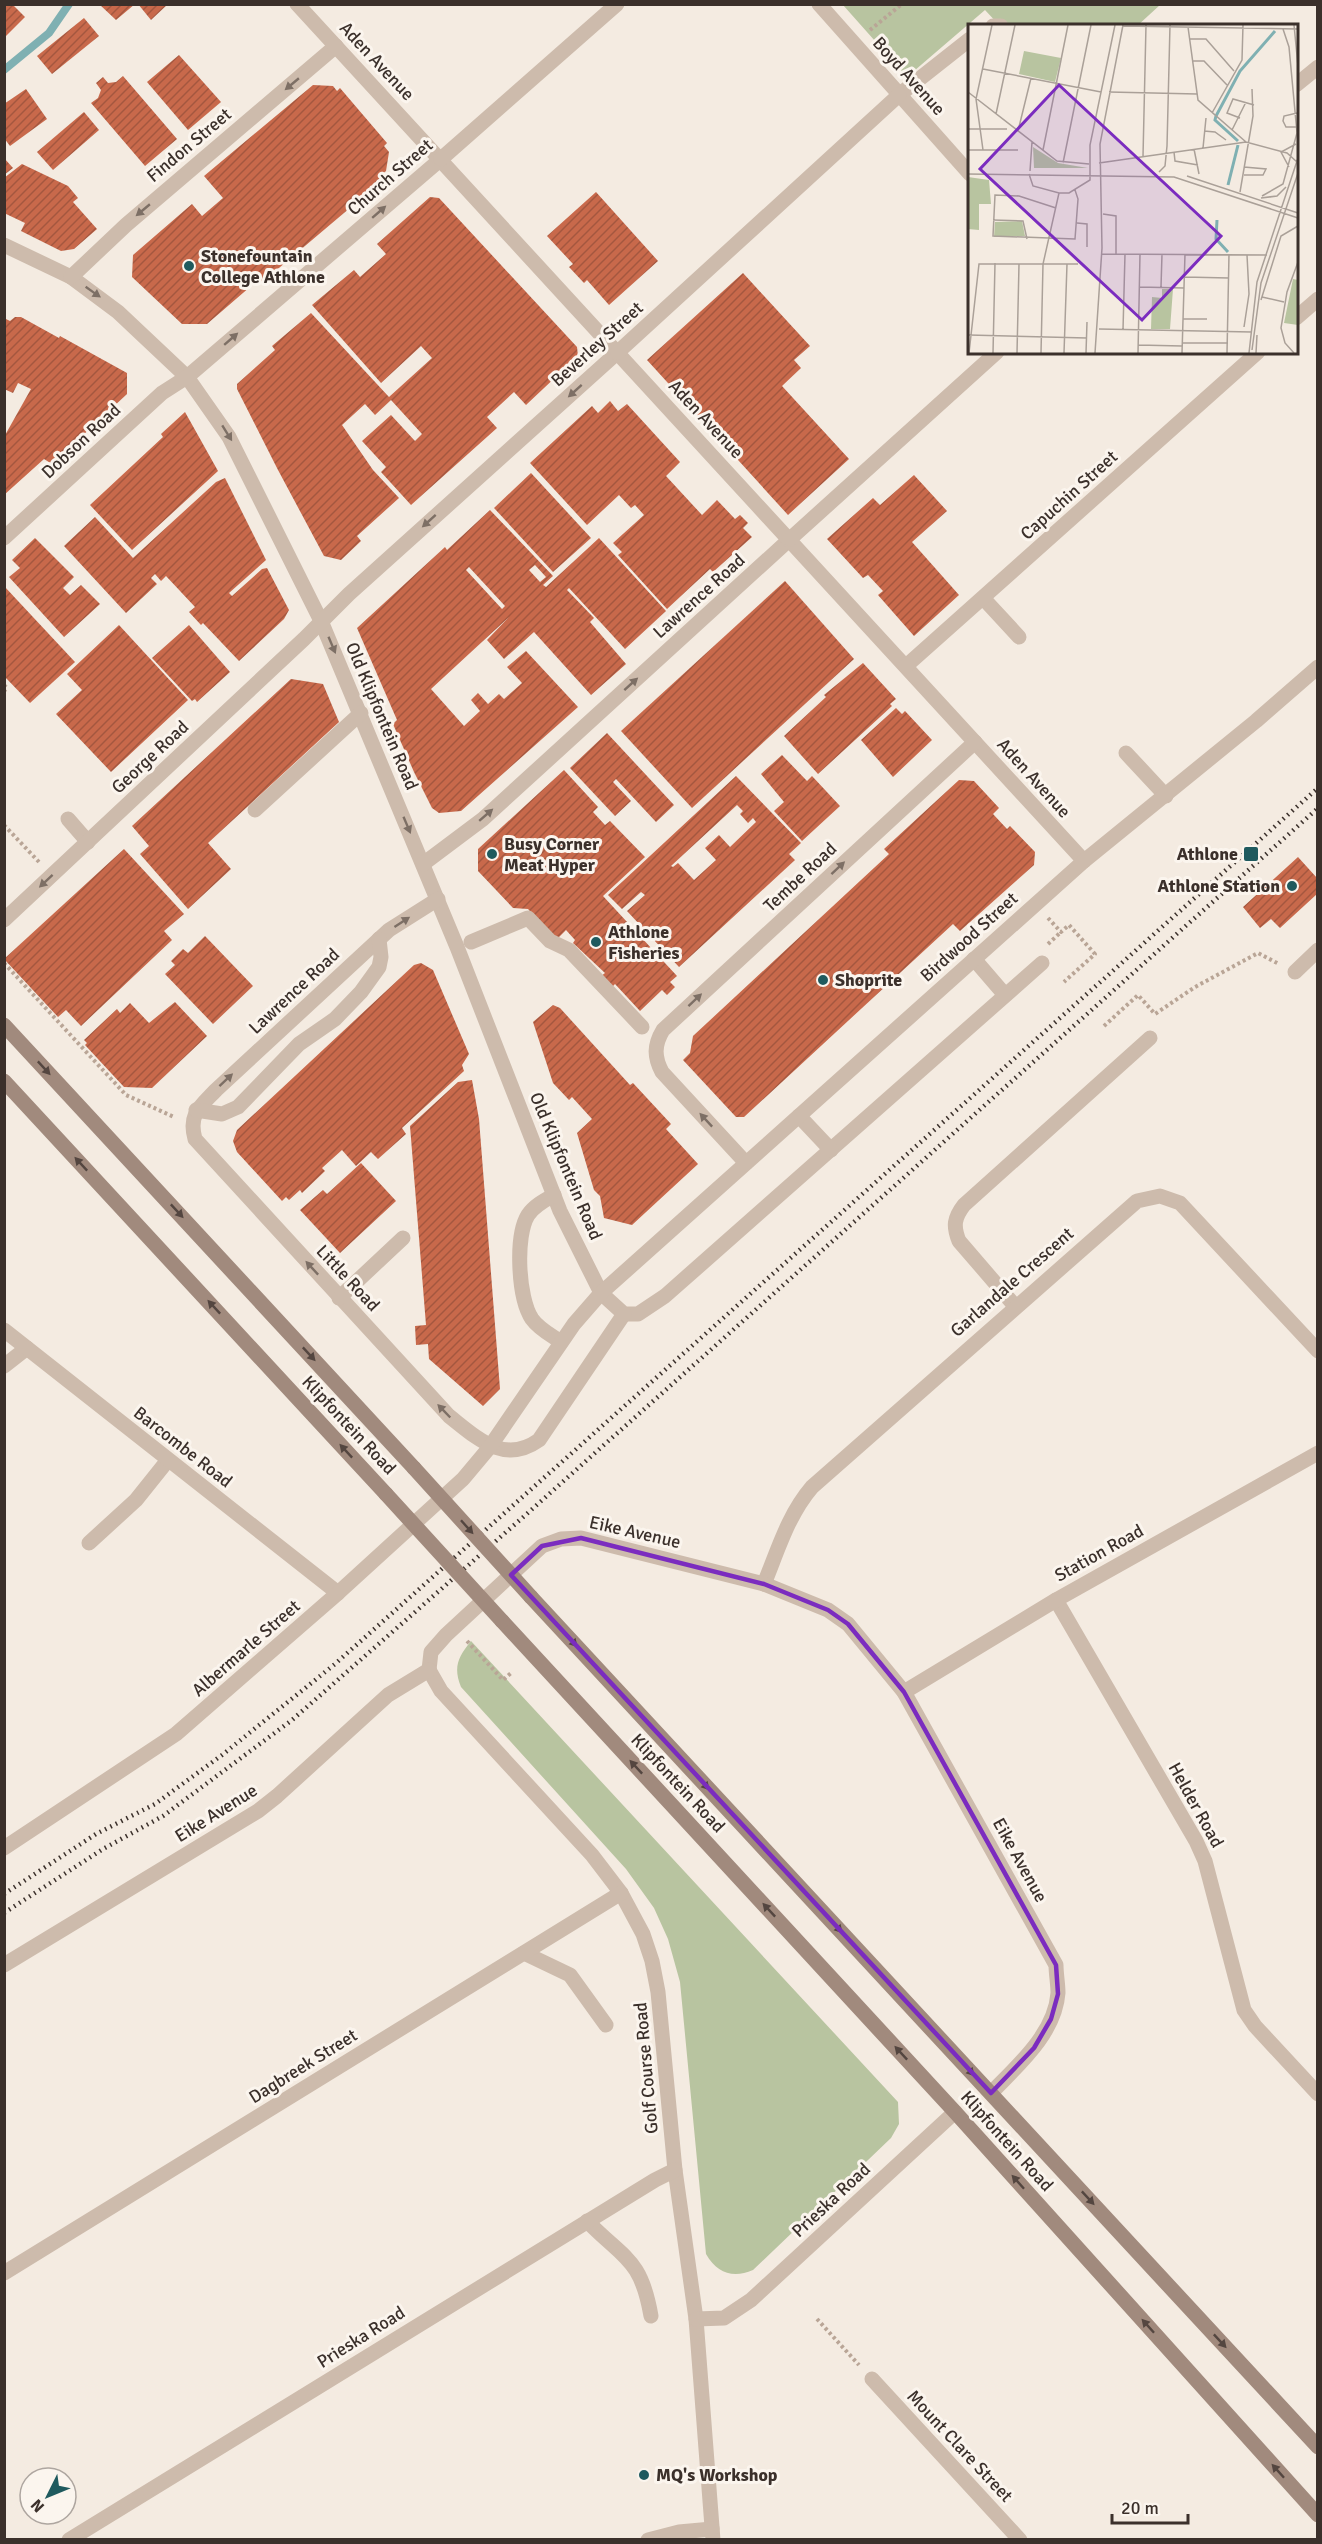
<svg xmlns="http://www.w3.org/2000/svg" width="1322" height="2544" viewBox="0 0 1322 2544" font-family="Signika,sans-serif">
<defs>
<pattern id="building-hatch" width="6" height="6" patternUnits="userSpaceOnUse" patternTransform="scale(1.5)"><rect width="6" height="6" fill="#c8694b"/><path d="M-1 1l2-2M0 6l6-6M5 7l2-2" fill="none" stroke="#a4573f"/></pattern>
</defs>
<rect width="100%" height="100%" fill="#f4ebe1"/>
<g fill="#b8c4a0">
<path d="M843 5H1160L1137 26 999 25 985 10 907 77Z"/>
<path d="M471 1641 898 2102 899 2124 891 2138 753 2270C733 2279 717 2273 706 2254L680 1982 668 1939 654 1908 626 1869 461 1687C453 1667 458 1657 471 1641Z"/>
</g>
<g fill="none" stroke-linecap="round" stroke-linejoin="round">
<path stroke="#7fb0b2" stroke-width="8" d="M4 70 49 33 69 4"/>
</g>
<g fill="url(#building-hatch)" fill-rule="evenodd">
<path d="M4 4H12L25 17 4 38Z"/>
<path d="M99 4H135L116 20Z"/>
<path d="M138 4H168L151 20Z"/>
<path d="M84 18 99 36 52 74 37 56Z"/>
<path d="M179 55 221 102 188 130 147 82Z"/>
<path d="M123 76 177 139 145 166 91 103 98 98 101 90 96 83 103 77 108 83 116 82Z"/>
<path d="M313 85 333 86 337 91 340 88 387 143 384 146 389 152 386 171 380 176 383 180 260 284 257 281 207 324H182L132 277 133 255 192 204 202 216 223 198 204 176Z"/>
<path d="M26 89 47 119 10 146 4 138V104Z"/>
<path d="M84 112 99 130 53 170 37 152Z"/>
<path d="M4 158 13 168 4 175Z"/>
<path d="M22 164 68 186 78 198 73 202 97 229 74 249 61 251 21 231 25 223 4 213V178Z"/>
<path d="M596 192 658 261 609 305 587 280 584 283 569 267 573 264 547 236Z"/>
<path d="M430 197 439 198 577 347 578 356 526 405 514 392 487 417 497 428 411 505 381 472 386 467 362 441 391 415 415 441 422 434 391 400 375 415 365 404 342 425 373 470 399 498 357 536 361 541 341 560 324 556 278 470 237 389V384L275 350 272 346 311 313 389 397 432 358 421 346 381 383 312 305 354 270 360 277 386 254 377 244Z"/>
<path d="M743 273 810 346 794 360 801 368 782 386 849 459 788 515 647 360Z"/>
<path d="M15 317H21L59 338 60 336 127 373V394L52 464 44 459 4 495V437L31 389 18 383 13 393 4 389V318L10 321Z"/>
<path d="M610 401 618 411 627 404 680 462 666 476 702 515 717 500 735 519 740 515 748 523 743 528 752 537 713 572 710 569 667 609 618 555 622 552 613 543 644 515 635 505 631 508 619 495 587 525 530 463 592 406 598 413Z"/>
<path d="M185 412 218 471 132 550 90 505 163 437 161 434Z"/>
<path d="M531 473 591 538 553 572 494 508Z"/>
<path d="M914 475 947 511 912 542 959 595 914 636 878 595 883 591 868 575 863 578 827 539 873 498 880 505Z"/>
<path d="M225 478 266 560 229 593 232 596 262 569 267 568 289 610 284 619 239 661 203 623 201 625 189 612 195 607 166 576 161 581 155 574 151 578 157 584 126 613 64 546 95 517 133 558 216 482Z"/>
<path d="M490 510 553 576 543 585 546 587 599 538 666 611 625 649 569 588 567 590 594 618 590 622 626 664 591 695 534 632 504 659 487 640 509 617 431 689 464 726 480 711 471 700 478 693 488 704 499 694 504 699 522 683 507 667 526 651 578 707 461 811 439 813 432 808 414 772 393 724 397 720 357 628 445 547 447 550ZM535 565 546 577 540 582 529 570ZM469 567 505 606 502 609 466 570Z"/>
<path d="M35 538 74 577 63 588 70 595 81 585 100 604 64 637 9 577 20 568 12 560Z"/>
<path d="M785 581 854 659 692 808 621 731Z"/>
<path d="M4 586 75 662 30 703 4 676Z"/>
<path d="M119 625 188 700 111 772 56 714 82 690 67 674Z"/>
<path d="M189 625 230 672 197 702 195 699 192 701 152 658Z"/>
<path d="M863 663 896 699 890 704 892 706 818 774 784 736 826 697 824 695Z"/>
<path d="M291 679 323 684 339 722 208 843 231 869 188 909 140 854 149 846 132 826Z"/>
<path d="M896 708 902 714 905 711 932 740 893 777 861 740Z"/>
<path d="M607 733 674 805 656 822 616 779 613 782 631 801 615 816 570 768Z"/>
<path d="M782 755 807 781 812 776 840 806 802 841 774 811 784 802 761 774Z"/>
<path d="M564 770 598 807 593 812 605 825 610 821 645 857 603 896 677 976 670 982 675 987 667 995 662 990 640 1011 615 984 610 989 600 977 605 973 573 943 575 940 566 930 557 939 554 937 528 909 513 908 478 871V849Z"/>
<path d="M736 776 801 843 789 854 795 860 679 967 627 911 645 895 641 892 622 909 608 895ZM737 805 743 811 740 814 748 823 753 818 756 822 730 847 719 835 705 848 716 860 694 880 678 863 673 867 671 866Z"/>
<path d="M959 780 974 781 999 808 993 814 1007 829 1010 826 1035 852 1034 865 960 931 953 924 744 1117H736L683 1060 690 1053 693 1036 889 854 884 849Z"/>
<path d="M124 849 184 914 164 931 172 940 81 1026 66 1010 58 1017 4 959Z"/>
<path d="M1298 857 1317 878V894L1280 928 1271 919 1260 928 1243 907Z"/>
<path d="M205 936 253 986 213 1024 165 974 175 965 171 961 183 949 188 953Z"/>
<path d="M421 963 433 970 469 1054 462 1065 464 1071 402 1128 406 1134 378 1159 371 1152 356 1166 342 1150 322 1168 325 1171 302 1193 300 1190 289 1200 286 1197 282 1201 237 1152 233 1141 237 1130 414 965Z"/>
<path d="M175 1002 207 1036 152 1088 124 1087 85 1045 87 1043 84 1040 117 1009 120 1013 130 1003 149 1023Z"/>
<path d="M553 1005 560 1008 630 1085 633 1083 671 1124 666 1129 698 1164 632 1225 604 1218 600 1196 594 1190 577 1133 592 1119 572 1097 569 1100 553 1083 533 1022Z"/>
<path d="M472 1080 479 1119 500 1389 483 1406 429 1359 428 1344 416 1345 415 1326 426 1325 410 1126 458 1082Z"/>
<path d="M361 1163 396 1201 340 1253 300 1210 323 1190 327 1194Z"/>
</g>
<g fill="none" stroke-linecap="round" stroke-linejoin="round">
<g stroke="#b9a596" stroke-width="4" stroke-dasharray="3 3" stroke-linecap="butt">
<path d="M870 30 902 4"/>
<path d="M4 685 7 688 4 691"/>
<path d="M4 825 39 862"/>
<path d="M1048 918 1061 932 1069 925 1095 954 1064 982"/>
<path d="M1048 944 1061 932"/>
<path d="M4 963 126 1095 174 1117"/>
<path d="M1104 1026 1138 995 1155 1014 1195 987 1258 953 1279 964"/>
<path d="M467 1641 503 1680 511 1673"/>
<path d="M817 2319 859 2365"/>
</g>
<g stroke="#cdbbac" stroke-width="15">
<path d="M993 26H1001"/>
<path d="M899 95 970 39"/>
<path d="M4 245 71 277 118 312 187 377 229 437 321 621 457 947 560 1211 601 1293 624 1314H638L665 1296 1042 963"/>
<path d="M71 277 126 225 336 46"/>
<path d="M4 538 162 393 187 377 441 159"/>
<path d="M983 598 1019 637"/>
<path d="M1126 753 1166 796"/>
<path d="M255 810 361 713"/>
<path d="M68 819 88 842"/>
<path d="M423 864 483 819 790 539"/>
<path d="M438 899 389 930 216 1090C200 1107 188 1114 195 1139L449 1416C477 1438 504 1465 539 1440L624 1314"/>
<path d="M4 920 304 639 349 594 618 352"/>
<path d="M974 959 1005 995"/>
<path d="M1295 972 1318 950"/>
<path d="M196 1110 222 1114 238 1107 299 1044 335 1019 361 992 379 967 381 957 379 939"/>
<path d="M799 1116 831 1150"/>
<path d="M554 1195C545 1200 534 1206 528 1215 515 1236 518 1298 532 1319 539 1329 551 1335 561 1342"/>
<path d="M339 1298 403 1238"/>
<path d="M4 1366 27 1348"/>
<path d="M89 1543 136 1500 168 1460"/>
<path d="M524 1953 570 1975 606 2025"/>
<path d="M587 2221C624 2259 641 2258 651 2316"/>
</g>
<g stroke="#cdbbac" stroke-width="15">
<path d="M297 4 1084 861"/>
<path d="M819 4 970 174"/>
<path d="M1296 85 1318 67"/>
<path d="M441 159 617 4"/>
<path d="M1296 318 1318 299"/>
<path d="M618 352 899 95"/>
<path d="M790 539 997 352"/>
<path d="M906 666 1258 352"/>
<path d="M471 942 528 918 550 941 569 950 642 1027"/>
<path d="M746 1163 662 1072C654 1057 654 1045 663 1030L975 742"/>
<path d="M1015 1306 959 1241C953 1226 954 1218 964 1205L1150 1038"/>
<path d="M4 1330 338 1593"/>
<path d="M764 1584C778 1550 788 1515 812 1487L1137 1201 1160 1196 1180 1203 1318 1351"/>
<path d="M1056 1600 1196 1841 1205 1861 1244 2010 1255 2026 1318 2094"/>
<path d="M429 1670 431 1652 446 1635 542 1546 561 1539 581 1538 764 1584 828 1610 848 1624 904 1692 1056 1965C1056 1974 1058 1984 1058 1993 1055 2034 1017 2066 991 2093"/>
<path d="M429 1670 441 1691 592 1855 621 1893 643 1934 652 1961 658 1992 675 2170 696 2319 713 2540"/>
<path d="M904 1692 1056 1600 1318 1453"/>
<path d="M4 1848 176 1734 338 1593 463 1479 489 1448 574 1324 601 1293 1084 861 1256 721 1318 667"/>
<path d="M4 1965 258 1811 277 1796 388 1695 429 1670"/>
<path d="M4 2273 621 1893"/>
<path d="M696 2319 724 2318 751 2300 955 2112"/>
<path d="M872 2379 1020 2540"/>
<path d="M69 2540 655 2180 675 2170"/>
<path d="M648 2540 679 2532 712 2529"/>
</g>
<g stroke="#a18a7d" stroke-width="15">
<path d="M4 1025 414 1468"/>
<path d="M4 1081 386 1494"/>
<path d="M531 1597 1318 2447"/>
<path d="M502 1621 955 2112 1318 2515"/>
</g>
<g stroke="#3b302b" stroke-width="4.5" stroke-dasharray="1.5 4.5" stroke-linecap="butt">
<path d="M4 1894 96 1834 155 1804 222 1755 335 1664 1318 788"/>
<path d="M4 1913 103 1849 163 1816 292 1720 521 1519 1318 808"/>
</g>
<g stroke="#a18a7d" stroke-width="15">
<path d="M414 1468 531 1597"/>
<path d="M386 1494 502 1621"/>
</g>
</g>
<defs><path id="oneway-solid" d="M-6-.8H1V-3.2L6.5 0L1 3.2V.8H-6Z" transform="scale(1.5)"/></defs>
<g fill="#7d6f65">
<use href="#oneway-solid" transform="translate(292 84) rotate(140)"/>
<use href="#oneway-solid" transform="translate(143 210) rotate(140)"/>
<use href="#oneway-solid" transform="translate(379 212) rotate(-41)"/>
<use href="#oneway-solid" transform="translate(93 292) rotate(35)"/>
<use href="#oneway-solid" transform="translate(231 339) rotate(-41)"/>
<use href="#oneway-solid" transform="translate(575 391) rotate(138)"/>
<use href="#oneway-solid" transform="translate(227 433) rotate(58)"/>
<use href="#oneway-solid" transform="translate(429 521) rotate(138)"/>
<use href="#oneway-solid" transform="translate(332 645) rotate(67)"/>
<use href="#oneway-solid" transform="translate(631 684) rotate(-42)"/>
<use href="#oneway-solid" transform="translate(486 815) rotate(-41)"/>
<use href="#oneway-solid" transform="translate(407 825) rotate(67)"/>
<use href="#oneway-solid" transform="translate(838 868) rotate(-43)"/>
<use href="#oneway-solid" transform="translate(46 881) rotate(137)"/>
<use href="#oneway-solid" transform="translate(402 922) rotate(-33)"/>
<use href="#oneway-solid" transform="translate(695 1000) rotate(-43)"/>
<use href="#oneway-solid" transform="translate(226 1080) rotate(-43)"/>
<use href="#oneway-solid" transform="translate(706 1120) rotate(-133)"/>
<use href="#oneway-solid" transform="translate(312 1268) rotate(-133)"/>
<use href="#oneway-solid" transform="translate(444 1411) rotate(-134)"/>
</g>
<g fill="#544640">
<use href="#oneway-solid" transform="translate(44 1068) rotate(47)"/>
<use href="#oneway-solid" transform="translate(81 1164) rotate(-133)"/>
<use href="#oneway-solid" transform="translate(177 1211) rotate(47)"/>
<use href="#oneway-solid" transform="translate(214 1307) rotate(-133)"/>
<use href="#oneway-solid" transform="translate(309 1354) rotate(47)"/>
<use href="#oneway-solid" transform="translate(346 1451) rotate(-133)"/>
<use href="#oneway-solid" transform="translate(467 1527) rotate(48)"/>
<use href="#oneway-solid" transform="translate(571 1640) rotate(47)"/>
<use href="#oneway-solid" transform="translate(636 1767) rotate(-133)"/>
<use href="#oneway-solid" transform="translate(703 1783) rotate(47)"/>
<use href="#oneway-solid" transform="translate(769 1910) rotate(-133)"/>
<use href="#oneway-solid" transform="translate(836 1926) rotate(47)"/>
<use href="#oneway-solid" transform="translate(901 2053) rotate(-133)"/>
<use href="#oneway-solid" transform="translate(968 2069) rotate(47)"/>
<use href="#oneway-solid" transform="translate(1018 2182) rotate(-132)"/>
<use href="#oneway-solid" transform="translate(1088 2198) rotate(47)"/>
<use href="#oneway-solid" transform="translate(1148 2326) rotate(-132)"/>
<use href="#oneway-solid" transform="translate(1220 2341) rotate(47)"/>
<use href="#oneway-solid" transform="translate(1278 2471) rotate(-132)"/>
</g>
<path fill="none" stroke="#7b2cbf" stroke-width="4.5" stroke-linejoin="round" d="M581 1538 764 1584 828 1610 848 1624 904 1692 1056 1965 1058 1994 1051 2019 1034 2048 991 2093 511 1575 542 1546Z"/>
<g fill="#1f5a5e" stroke="#fbf5ee" stroke-width="2">
<circle cx="189" cy="266" r="6"/>
<circle cx="492" cy="854" r="6"/>
<rect x="1243" y="846" width="16" height="16" rx="3"/>
<circle cx="1292" cy="886" r="6"/>
<circle cx="596" cy="942" r="6"/>
<circle cx="823" cy="980" r="6"/>
<circle cx="644" cy="2475" r="6"/>
</g>
<g text-anchor="middle" dominant-baseline="central" stroke-width="6" stroke-linejoin="round" paint-order="stroke">
<g font-size="18" fill="#3b302b" stroke="#fbf5ee">
<text transform="translate(377 61) rotate(47)">Aden Avenue</text>
<text transform="translate(909 76) rotate(48)">Boyd Avenue</text>
<text transform="translate(189 145) rotate(-40)">Findon Street</text>
<text transform="translate(390 177) rotate(-41)">Church Street</text>
<text transform="translate(597 344) rotate(-42)">Beverley Street</text>
<text transform="translate(706 419) rotate(47)">Aden Avenue</text>
<text transform="translate(81 441) rotate(-43)">Dobson Road</text>
<text transform="translate(1069 495) rotate(-42)">Capuchin Street</text>
<text transform="translate(699 596) rotate(-42)">Lawrence Road</text>
<text transform="translate(382 716) rotate(67)">Old Klipfontein Road</text>
<text transform="translate(150 757) rotate(-43)">George Road</text>
<text transform="translate(1034 778) rotate(48)">Aden Avenue</text>
<text transform="translate(800 877) rotate(-43)">Tembe Road</text>
<text transform="translate(969 937) rotate(-42)">Birdwood Street</text>
<text transform="translate(294 991) rotate(-43)">Lawrence Road</text>
<text transform="translate(566 1166) rotate(67)">Old Klipfontein Road</text>
<text transform="translate(348 1278) rotate(47)">Little Road</text>
<text transform="translate(1012 1282) rotate(-41)">Garlandale Crescent</text>
<text transform="translate(349 1425) rotate(47)">Klipfontein Road</text>
<text transform="translate(183 1447) rotate(38)">Barcombe Road</text>
<text transform="translate(635 1532) rotate(13)">Eike Avenue</text>
<text transform="translate(1099 1553) rotate(-29)">Station Road</text>
<text transform="translate(246 1648) rotate(-41)">Albermarle Street</text>
<text transform="translate(678 1783) rotate(47)">Klipfontein Road</text>
<text transform="translate(1196 1805) rotate(61)">Helder Road</text>
<text transform="translate(216 1813) rotate(-32)">Eike Avenue</text>
<text transform="translate(1020 1860) rotate(61)">Eike Avenue</text>
<text transform="translate(303 2066) rotate(-32)">Dagbreek Street</text>
<text transform="translate(646 2068) rotate(-95)">Golf Course Road</text>
<text transform="translate(1007 2141) rotate(48)">Klipfontein Road</text>
<text transform="translate(831 2200) rotate(-43)">Prieska Road</text>
<text transform="translate(361 2337) rotate(-32)">Prieska Road</text>
<text transform="translate(960 2446) rotate(47)">Mount Clare Street</text>
</g>
<g font-size="18" font-weight="bold" fill="#3b302b" stroke="#fbf5ee" text-anchor="start">
<text x="201" y="256">Stonefountain<tspan x="201" dy="21">College Athlone</tspan></text>
<text x="504" y="844">Busy Corner<tspan x="504" dy="21">Meat Hyper</tspan></text>
<text x="1238" y="854" text-anchor="end">Athlone</text>
<text x="1280" y="886" text-anchor="end">Athlone Station</text>
<text x="608" y="932">Athlone<tspan x="608" dy="21">Fisheries</tspan></text>
<text x="835" y="980">Shoprite</text>
<text x="656" y="2475">MQ's Workshop</text>
</g>
</g>
<g transform="translate(968 24)">
<rect width="330" height="330" fill="#f4ebe1"/>
<path d="M56 27 93 34 87 58 51 50ZM65 123 90 139 120 144H66ZM0 153 21 156 23 180H11V206L0 205ZM54 197 57 212 26 213 27 198ZM325 255 330 256V301L316 299ZM194 265H205L202 305H183L184 273 194 274Z" fill="#b8c4a0"/>
<path fill="none" stroke="#7fb0b2" stroke-width="3" d="M270 117 247 96 248 92 272 47 307 7M260 161 270 121M249 196 248 215 260 228"/>
<path fill="none" stroke="#aaa098" stroke-width="1.5" d="M326 1 330 42M155 2 330 5M220 3 230 76 278 118M221 15H238L266 47M224 37H236L259 61M15 45 133 68M0 68 89 137 121 140M141 68 229 70M244 89 274 36 275 1M329 89 316 92 315 97 318 103H330M28 90 47 1M272 94 259 89 265 75 286 81M0 105H39M264 106 278 78M50 107 63 54M236 107 247 108 258 116M235 124 238 94M226 125 231 150M0 126H50M15 126 8 75 24 1M75 126 100 1M206 128 207 137 230 141M175 132 178 1M95 139 123 1M131 139 278 118 319 129 329 138M276 143 298 145 295 151H276M321 143 313 128 328 120M62 147 64 118M191 148 197 142 199 122 202 1M0 150 206 153 330 194M61 150 65 162 91 169H101L122 156V121L147 1M219 152 330 189M272 168 285 92 284 65M294 172 315 160 329 109 321 23 315 5M293 174 309 172 318 163M88 184 51 172 27 171 25 212 107 215 110 175 107 166M135 190 148 192V230M25 196 55 197 59 215M109 199 119 200V223M134 230 299 231M216 253 261 254M171 263 216 264M193 263 194 230M294 273 316 278M293 276 313 212 330 202M215 295H239M276 303 281 270 279 231M131 305 284 308M155 306 157 230M1 311 119 314M215 319H260M170 321 214 322M284 326 293 259 330 149M1 329 11 240H110M25 329 27 239M49 329 51 240M73 329 75 240 91 169M96 329 99 240M118 329 119 298M127 329 134 224 132 120 155 1M170 329 172 230M214 329 217 230M259 329 261 230M281 329 289 258 330 134M288 329 289 311M326 329 317 319 313 304 319 268 330 238"/>
<path fill="#7b2cbf" fill-opacity="0.15" stroke="#7b2cbf" stroke-width="3" d="M91 61 253 212 174 296 12 145Z"/>
<rect width="330" height="330" fill="none" stroke="#3b302b" stroke-width="3"/>
</g>
<rect width="1322" height="2544" fill="none" stroke="#3b302b" stroke-width="12"/>
<g transform="translate(48 2496) rotate(227)"><circle r="28" fill="#fbf5ee" stroke="#aea6a0" stroke-width="1.5"/>
<path d="M0-4.5L10 22L0 15L-10 22Z" fill="#1f5a5e"/>
<text y="-9" font-size="16" font-weight="bold" text-anchor="middle" fill="#3b302b">N</text>
</g>
<path d="M1112 2514v9h76v-9" fill="none" stroke="#3b302b" stroke-width="3"/>
<text x="1121" y="2514" font-size="18" fill="#3b302b" stroke="#fbf5ee" stroke-width="4.5" paint-order="stroke">20 m</text>
</svg>
